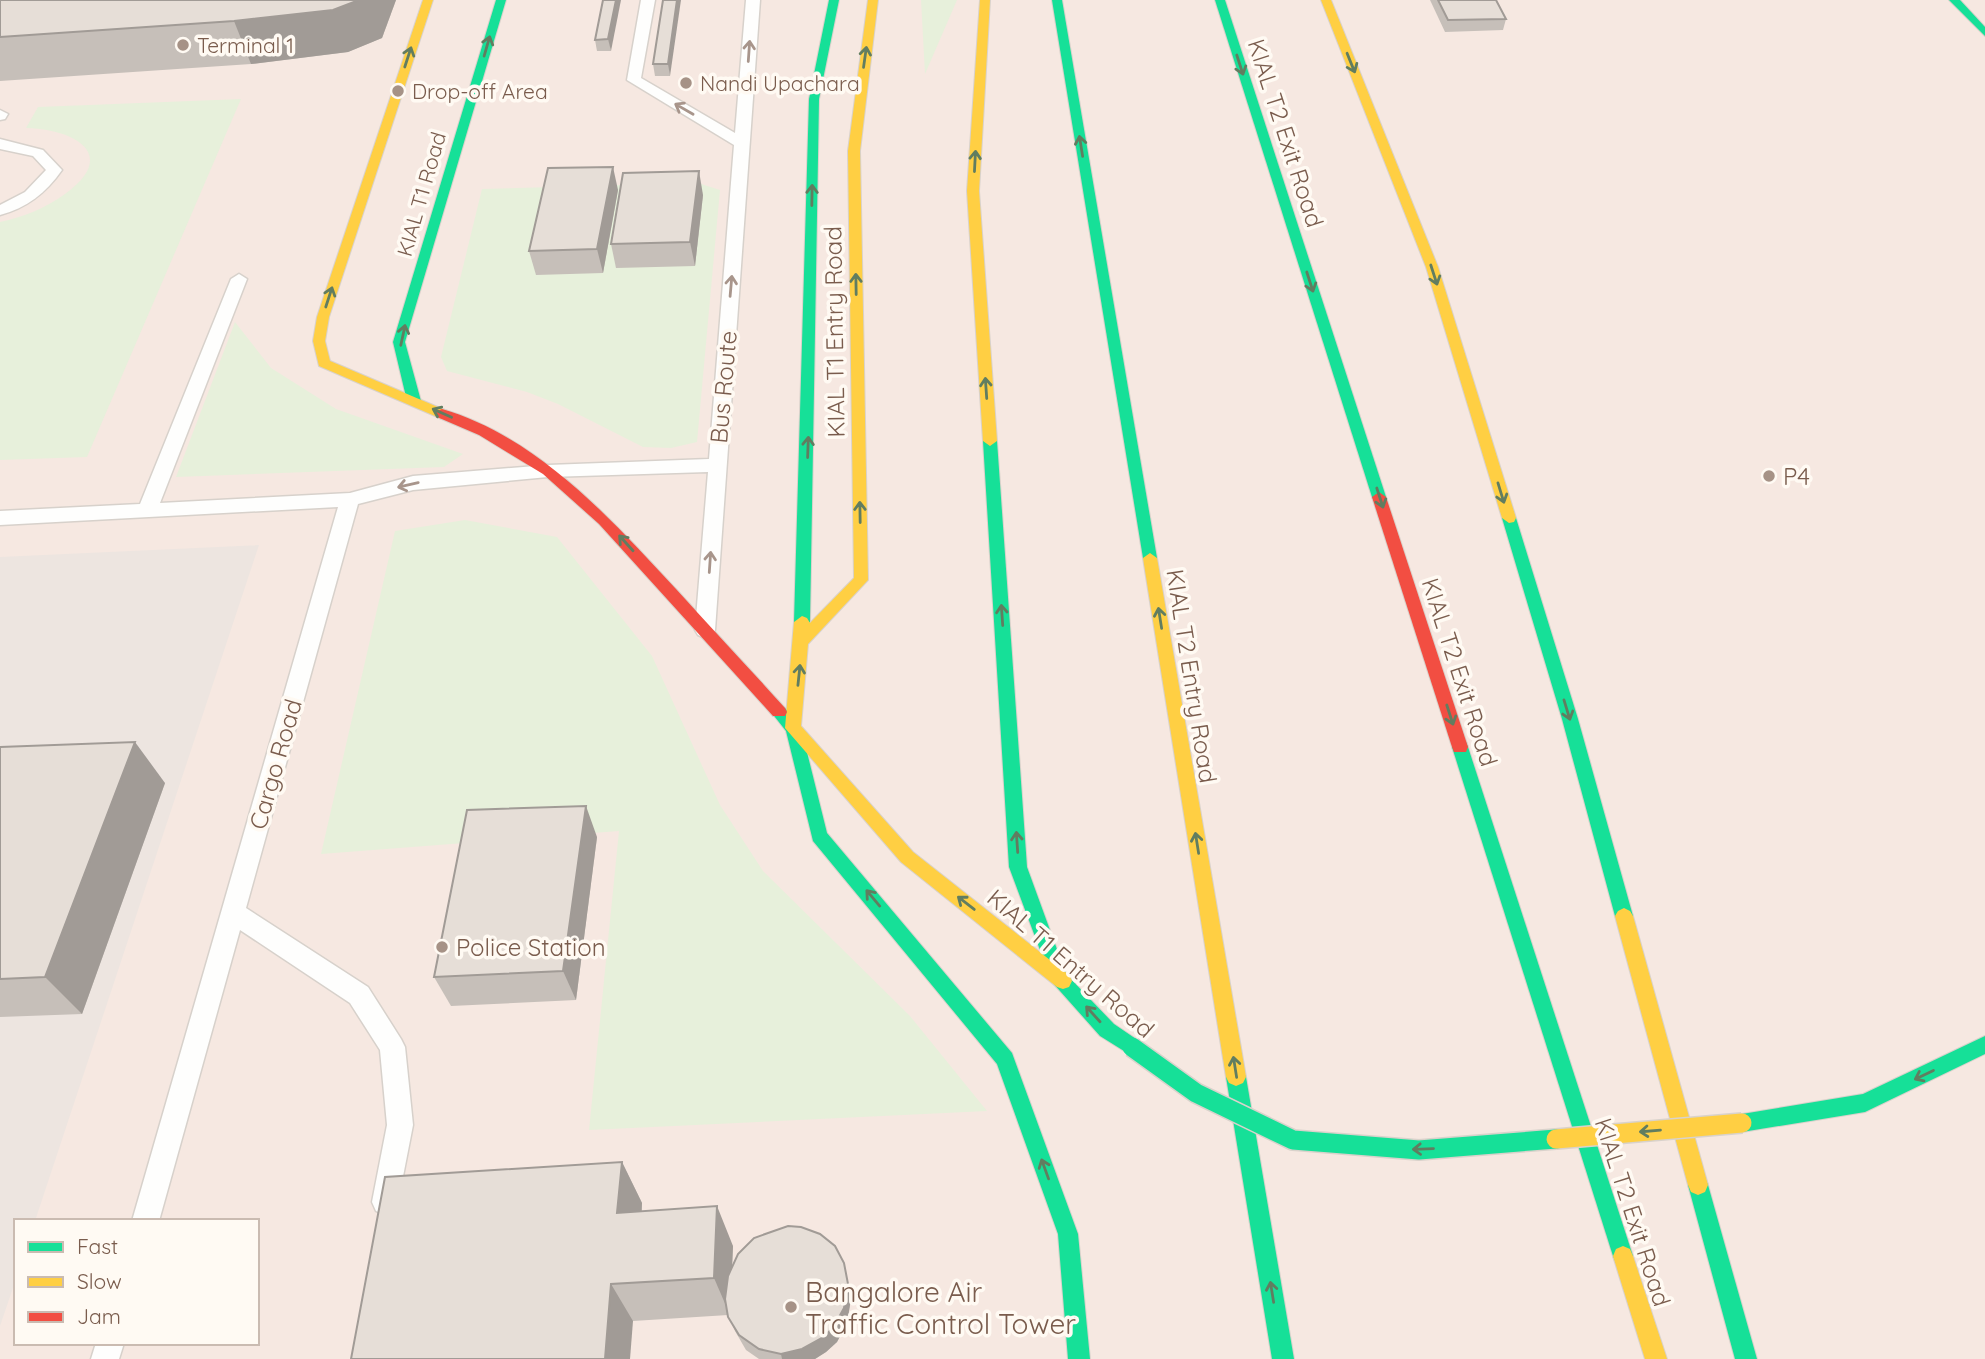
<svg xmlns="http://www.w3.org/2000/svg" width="1985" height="1359" viewBox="0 0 1985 1359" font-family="Quicksand,sans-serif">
<rect width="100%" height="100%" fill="#f9f5f0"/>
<path fill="#f6e8e1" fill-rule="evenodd" d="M0 0H1985V1359H0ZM16 1221H257V1343H16Z"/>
<path fill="#ede5e0" d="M259 545 35 1221H16V1279L0 1326V557Z"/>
<g fill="#e7f0db">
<path d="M921 0H957L925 74Z"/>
<path d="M241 99 87 457 0 460V222C23 217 46 208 65 194 121 153 72 129 26 128L38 107Z"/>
<path d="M698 183 720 190 697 442 671 448 643 447 558 404 527 392 447 371 441 357 482 189Z"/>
<path d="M235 322 271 368 336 409 463 454 444 467 176 477Z"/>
<path d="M465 520 557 537 652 656 720 805 763 871 910 1016 987 1111 589 1130 619 831 321 854 395 531Z"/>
</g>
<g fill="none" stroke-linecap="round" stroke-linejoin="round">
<defs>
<g id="lane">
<path d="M641 0H655L641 78 735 133 746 0H760L715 630 712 635 705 638 698 635 695 630 708 472 548 477 413 490 358 504 246 908 368 987 401 1039 405 1047 413 1125 398 1202 394 1211 385 1215 376 1211 372 1202 387 1125 380 1050 350 1003 240 930 159 1221H132L338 507 0 525V511L140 504 231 279 239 274 247 279 160 503 350 493 413 476 548 465 709 459 734 145 627 80Z"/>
<path d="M0 110 8 114 5 119 0 120Z"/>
<path d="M0 139 43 150 62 170C46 193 27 208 0 215V205L25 192 46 170 33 156 0 149Z"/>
<path d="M96 1343H124L119 1359H91Z"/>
</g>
<g id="fast">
<path d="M496 0H506L405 342 421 401 414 405 407 401 393 342Z"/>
<path d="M829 0H839L819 99 810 622 802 628 794 622 809 99Z"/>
<path d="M1052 0H1062L1157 558 1150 563 1143 558Z"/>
<path d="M1215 0H1225L1386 497 1384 501H1374L1372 497Z"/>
<path d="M1949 0H1960L1985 27V36Z"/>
<path d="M990 436 997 441 1027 867 1066 974 1114 1024 1139 1041 1141 1047 1139 1053 1132 1056 1100 1036 1052 982 1009 867 983 441Z"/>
<path d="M1509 513 1516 518 1578 719 1633 916 1630 921 1624 924 1618 921 1615 916 1562 719 1502 518Z"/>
<path d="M779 706 785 708 801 728 827 833 1012 1053 1078 1234 1090 1359H1068L1058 1234 997 1064 813 841 786 731 771 712 773 708Z"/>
<path d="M1460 740 1466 742 1468 747 1633 1256 1630 1263 1623 1266 1616 1263 1613 1256 1452 747 1454 742Z"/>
<path d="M1985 1036V1054L1865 1112 1742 1132 1735 1130 1732 1123 1735 1116 1742 1114 1863 1094Z"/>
<path d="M1236 1068 1243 1071 1246 1077 1294 1359H1272L1226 1077 1229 1071Z"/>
<path d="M1698 1175 1705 1178 1708 1185 1757 1359H1735L1688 1185 1691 1178Z"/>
</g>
<g id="slow">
<path d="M423 0H433L329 317 325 341 330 361 447 411 449 414 447 417 442 419 319 366 313 341 317 317Z"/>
<path d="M868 0H878L860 151 868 580 808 644 801 726 913 852 1069 975 1072 981 1069 987 1063 989 1057 987 901 862 785 728 794 622 802 616 807 618 810 623 854 578 848 151Z"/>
<path d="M980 0H990L979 191 997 441 990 446 983 441 967 191Z"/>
<path d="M1321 0H1331L1438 267 1516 518 1514 522 1509 523 1502 518 1426 267Z"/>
<path d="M1150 553 1157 558 1246 1077 1243 1083 1236 1086 1229 1083 1226 1077 1143 558Z"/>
<path d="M1624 908 1630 911 1633 916 1708 1185 1705 1192 1698 1195 1691 1192 1688 1185 1615 916 1618 911Z"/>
<path d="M1623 1246 1630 1249 1633 1256 1667 1359H1645L1613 1256 1616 1249Z"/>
</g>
<g id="jam">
<path d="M442 409C538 437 611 519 676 589 712 629 749 668 785 708L787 712 785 716H773L599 524 543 474 479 435 437 417 435 414 437 411Z"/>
<path d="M1379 492 1386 497 1468 747 1466 752H1454L1452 747 1372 497Z"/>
</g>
</defs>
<use href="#lane" stroke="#d7d1cb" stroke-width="3"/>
<use href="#fast" stroke="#d9d2cb" stroke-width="2"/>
<use href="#slow" stroke="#d9d2cb" stroke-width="2"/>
<use href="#jam" stroke="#d9d2cb" stroke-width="2"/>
<use href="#lane" fill="#fefefd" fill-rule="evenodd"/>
<use href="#fast" fill="#16e098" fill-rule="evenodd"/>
<use href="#slow" fill="#ffcf43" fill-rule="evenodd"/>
<use href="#jam" fill="#f24e42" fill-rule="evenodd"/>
<defs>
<path id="fast-bridge" d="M1132 1047 1196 1093 1293 1140 1419 1150 1556 1139"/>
<path id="slow-bridge" d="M1556 1139 1742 1123"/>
</defs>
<use href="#fast-bridge" stroke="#d9d2cb" stroke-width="22" stroke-linecap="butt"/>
<use href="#slow-bridge" stroke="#d9d2cb" stroke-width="22" stroke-linecap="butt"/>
<use href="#fast-bridge" stroke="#16e098" stroke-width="19"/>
<use href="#slow-bridge" stroke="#ffcf43" stroke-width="19"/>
</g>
<g fill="#c6bfb9">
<path d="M0 0H396L382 38 348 52 251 64 0 81Z"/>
<path d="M603 0 611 51H597L595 40Z"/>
<path d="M663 0 670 76H655L653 64Z"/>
<path d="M1430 0H1496L1506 19 1503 30 1445 32Z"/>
<path d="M618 190 603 273 536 275 529 251Z"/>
<path d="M703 195 695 266 616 268 611 244Z"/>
<path d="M0 747 165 783 82 1014 0 1017Z"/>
<path d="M597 837 576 1000 451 1006 434 977Z"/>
<path d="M622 1162 642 1203V1211L733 1246 732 1267 844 1263 851 1299 847 1323 837 1342 826 1352 815 1359H759L746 1350 735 1331 728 1315 633 1321 351 1359Z"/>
</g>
<g fill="#a19b96">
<path d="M359 0H396L382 38 348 52 251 64 234 21Z"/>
<path d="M616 0H621L611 51 608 39Z"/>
<path d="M677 0H681L670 76 668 64Z"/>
<path d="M613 167 618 190 603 273 597 249Z"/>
<path d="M699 171 703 195 695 266 690 242Z"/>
<path d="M135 742 165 783 82 1014 45 977Z"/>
<path d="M586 806 597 837 576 1000 563 971Z"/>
<path d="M622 1162 642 1203 639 1253 617 1213Z"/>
<path d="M717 1206 733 1246 730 1315 714 1278Z"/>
<path d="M844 1263 851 1299 847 1323 837 1342 826 1352 815 1359H782L781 1354Z"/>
<path d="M611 1284 633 1321 630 1359H605Z"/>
</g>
<g fill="#e6ded7" stroke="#a19b96" stroke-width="2">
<path d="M0 0H359L333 10 234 21 0 37Z"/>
<path d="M603 0H616L608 39 595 40Z"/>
<path d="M663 0H677L668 64H653Z"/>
<path d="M1438 0H1496L1506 19 1448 20Z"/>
<path d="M613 167 597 249 529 251 548 168Z"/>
<path d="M699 171 690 242 611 244 623 173Z"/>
<path d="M135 742 45 977 0 979V747Z"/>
<path d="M586 806 563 971 434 977 467 810Z"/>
<path d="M622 1162 617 1213 717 1206 714 1278 611 1284 605 1359H351L385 1177Z"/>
<path d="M788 1226 801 1227 820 1234 835 1246 844 1263 848 1284 844 1308 833 1328 822 1338 802 1349 781 1354 759 1349 739 1335 728 1317 725 1299 728 1276 738 1254 754 1238Z"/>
</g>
<defs><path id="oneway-shaft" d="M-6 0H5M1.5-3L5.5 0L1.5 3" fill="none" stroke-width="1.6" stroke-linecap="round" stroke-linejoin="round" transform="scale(1.75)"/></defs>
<g stroke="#617d60">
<use href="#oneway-shaft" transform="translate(487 46) rotate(-74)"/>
<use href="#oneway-shaft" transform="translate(408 57) rotate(-72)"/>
<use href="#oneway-shaft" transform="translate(865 57) rotate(-82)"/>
<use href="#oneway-shaft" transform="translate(1351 63) rotate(68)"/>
<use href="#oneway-shaft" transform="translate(1240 65) rotate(72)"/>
<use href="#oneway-shaft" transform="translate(1081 146) rotate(-99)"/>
<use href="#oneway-shaft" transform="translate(975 161) rotate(-87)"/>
<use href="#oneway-shaft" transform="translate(812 195) rotate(-89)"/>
<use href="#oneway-shaft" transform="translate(1434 275) rotate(72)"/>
<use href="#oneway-shaft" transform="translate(1310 282) rotate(72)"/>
<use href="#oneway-shaft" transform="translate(856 284) rotate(-91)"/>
<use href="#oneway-shaft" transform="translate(329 297) rotate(-72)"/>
<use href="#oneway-shaft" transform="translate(403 335) rotate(-78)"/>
<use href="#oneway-shaft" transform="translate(986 388) rotate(-94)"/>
<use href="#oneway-shaft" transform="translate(442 413) rotate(-156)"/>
<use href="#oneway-shaft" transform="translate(808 447) rotate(-88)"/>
<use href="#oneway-shaft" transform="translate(1501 493) rotate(73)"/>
<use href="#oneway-shaft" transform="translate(1380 498) rotate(72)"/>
<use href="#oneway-shaft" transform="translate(860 512) rotate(-91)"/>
<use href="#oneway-shaft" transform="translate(626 543) rotate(-132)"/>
<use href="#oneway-shaft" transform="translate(1002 615) rotate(-94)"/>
<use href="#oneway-shaft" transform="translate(1160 618) rotate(-99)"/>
<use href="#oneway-shaft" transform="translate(799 675) rotate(-84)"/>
<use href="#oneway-shaft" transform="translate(1567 710) rotate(73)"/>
<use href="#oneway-shaft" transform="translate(1450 715) rotate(72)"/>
<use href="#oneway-shaft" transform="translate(1017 842) rotate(-94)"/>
<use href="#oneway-shaft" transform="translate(1197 843) rotate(-99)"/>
<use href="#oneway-shaft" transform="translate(873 898) rotate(-130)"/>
<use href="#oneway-shaft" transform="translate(966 903) rotate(-142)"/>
<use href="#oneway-shaft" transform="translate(1093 1014) rotate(-132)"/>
<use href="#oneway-shaft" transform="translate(1235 1067) rotate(-99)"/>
<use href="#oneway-shaft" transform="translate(1924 1075) rotate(154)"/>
<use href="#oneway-shaft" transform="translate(1650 1131) rotate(175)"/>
<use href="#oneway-shaft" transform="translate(1423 1149) rotate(178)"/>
<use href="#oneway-shaft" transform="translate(1045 1169) rotate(-110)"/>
<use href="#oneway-shaft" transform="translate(1272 1292) rotate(-99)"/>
</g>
<g stroke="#a8958b">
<use href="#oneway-shaft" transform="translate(749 51) rotate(-86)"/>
<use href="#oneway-shaft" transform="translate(684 109) rotate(-150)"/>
<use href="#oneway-shaft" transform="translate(731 286) rotate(-85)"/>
<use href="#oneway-shaft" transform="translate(408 485) rotate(167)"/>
<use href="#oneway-shaft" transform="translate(710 562) rotate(-86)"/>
</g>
<g fill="#a69286" stroke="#fffaf3" stroke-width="2.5">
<circle cx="183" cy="45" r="7"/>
<circle cx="686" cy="83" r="7"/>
<circle cx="398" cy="91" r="7"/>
<circle cx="1769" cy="476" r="7"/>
<circle cx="442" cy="947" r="7"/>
<circle cx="791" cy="1307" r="7"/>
</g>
<g text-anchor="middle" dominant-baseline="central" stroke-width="7" stroke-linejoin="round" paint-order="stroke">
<g font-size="21" fill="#7a5c4d" stroke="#fffaf3" text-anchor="start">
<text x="197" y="45">Terminal 1</text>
<text x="700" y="83">Nandi Upachara</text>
<text x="412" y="91">Drop-off Area</text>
</g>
<g font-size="21" fill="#7a5c4d" stroke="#fffaf3">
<text transform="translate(421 194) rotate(-74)">KIAL T1 Road</text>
</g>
<g font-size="24" fill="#7a5c4d" stroke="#fffaf3">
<text transform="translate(1286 133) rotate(72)">KIAL T2 Exit Road</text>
<text transform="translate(834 332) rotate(-91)">KIAL T1 Entry Road</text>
<text transform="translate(723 387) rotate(-85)">Bus Route</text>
<text transform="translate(1460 672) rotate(72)">KIAL T2 Exit Road</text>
<text transform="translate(1192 676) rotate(81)">KIAL T2 Entry Road</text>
<text transform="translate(275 764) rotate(-74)">Cargo Road</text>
<text transform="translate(1071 963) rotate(41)">KIAL T1 Entry Road</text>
<text transform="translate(1633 1212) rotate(72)">KIAL T2 Exit Road</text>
</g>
<g font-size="24" fill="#7a5c4d" stroke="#fffaf3" text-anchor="start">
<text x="1783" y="476">P4</text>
<text x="456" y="947">Police Station</text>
</g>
<g font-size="28" fill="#7a5c4d" stroke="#fffaf3" text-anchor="start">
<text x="805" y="1291">Bangalore Air<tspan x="805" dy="32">Traffic Control Tower</tspan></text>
</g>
</g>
<rect x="14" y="1219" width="245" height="126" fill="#fffaf3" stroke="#cabbb1" stroke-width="2"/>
<rect x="28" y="1242" width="35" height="10" fill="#16e098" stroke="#cabbb1" stroke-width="2"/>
<text x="77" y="1254" font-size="21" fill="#7a5c4d">Fast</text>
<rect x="28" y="1277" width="35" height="10" fill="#ffcf43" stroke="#cabbb1" stroke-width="2"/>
<text x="77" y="1289" font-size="21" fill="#7a5c4d">Slow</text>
<rect x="28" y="1312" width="35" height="10" fill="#f24e42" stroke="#cabbb1" stroke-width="2"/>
<text x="77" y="1324" font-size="21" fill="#7a5c4d">Jam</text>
</svg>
